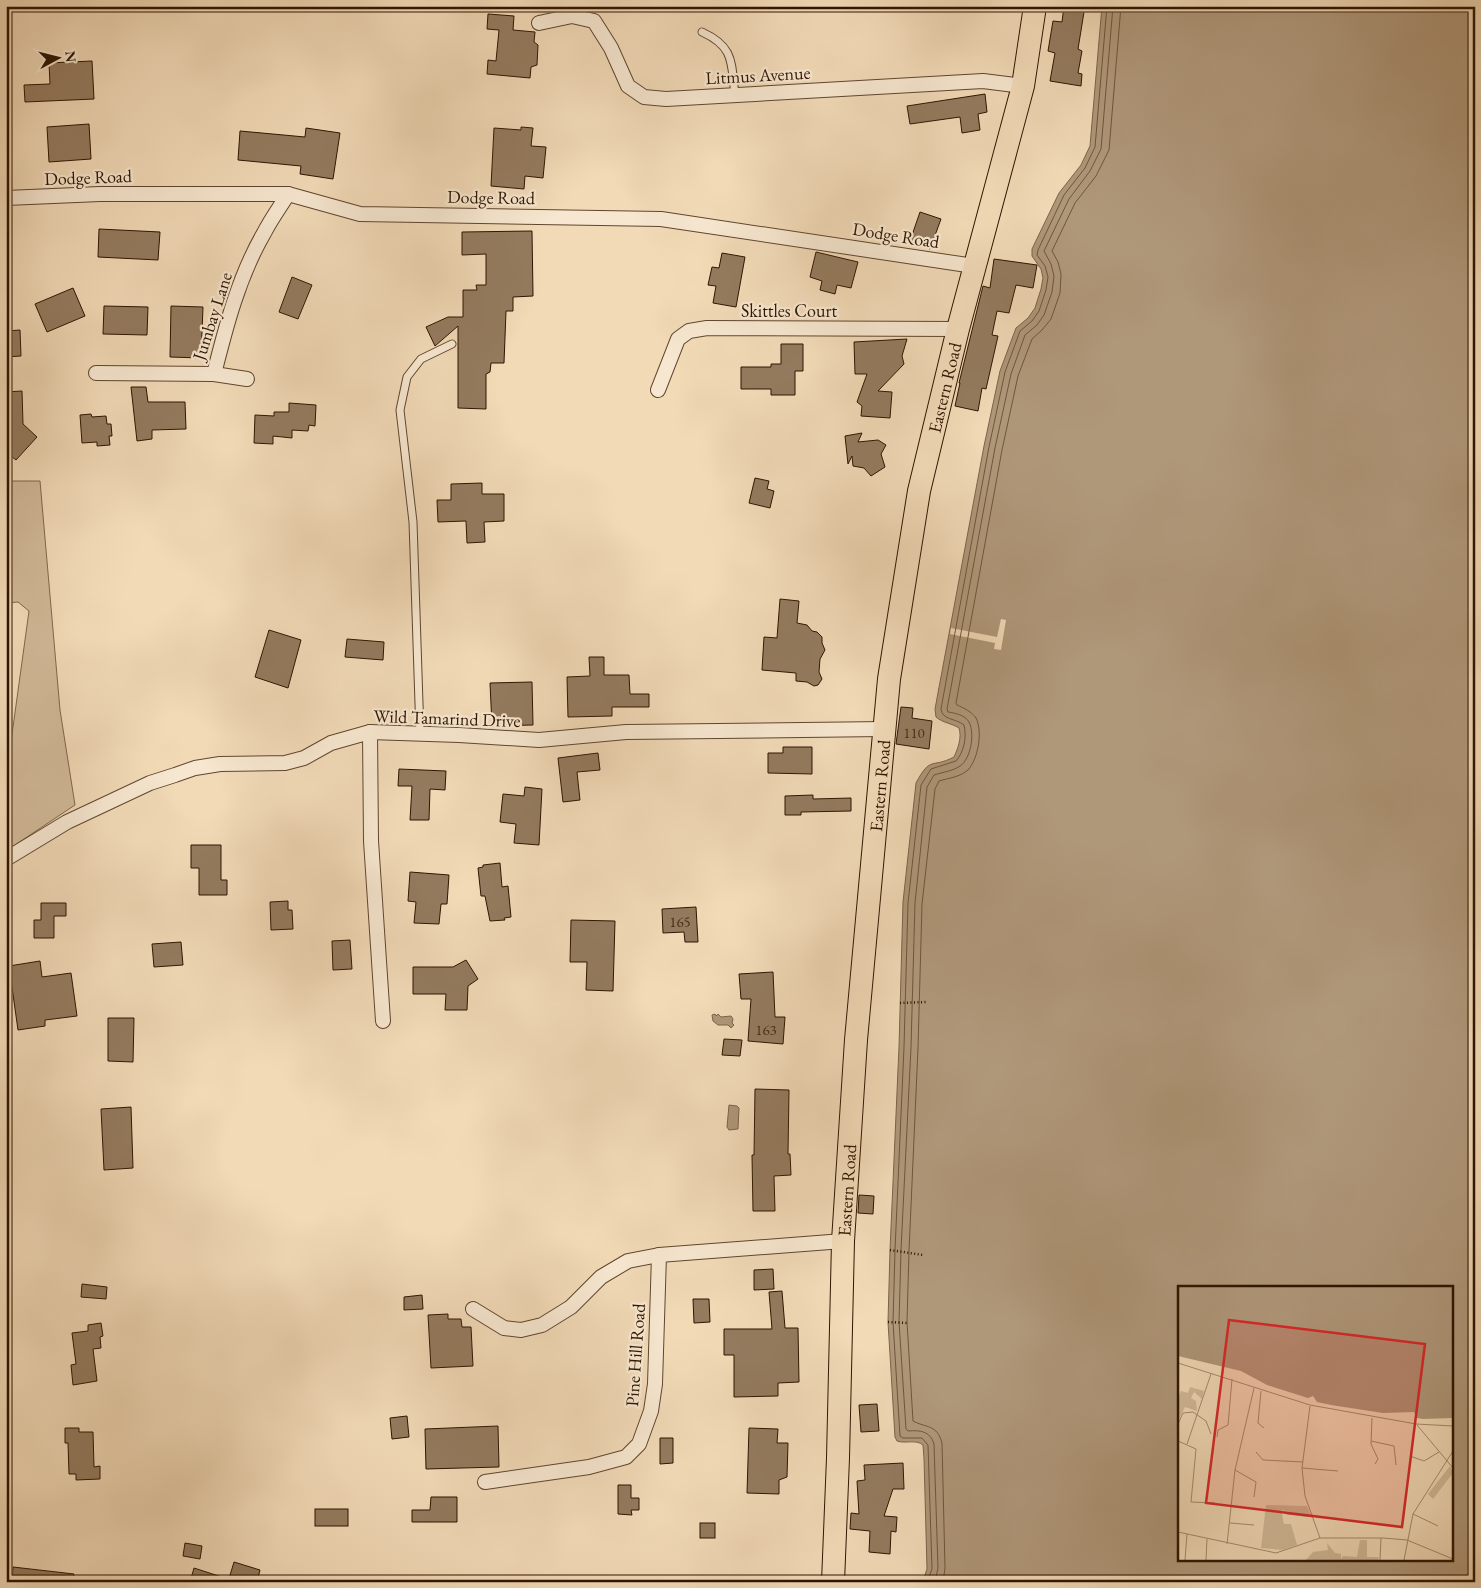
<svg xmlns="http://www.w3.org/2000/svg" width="1481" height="1588" viewBox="0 0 1481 1588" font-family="'EB Garamond',serif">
<rect width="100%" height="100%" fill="#f2dab7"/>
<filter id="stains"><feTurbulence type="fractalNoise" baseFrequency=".004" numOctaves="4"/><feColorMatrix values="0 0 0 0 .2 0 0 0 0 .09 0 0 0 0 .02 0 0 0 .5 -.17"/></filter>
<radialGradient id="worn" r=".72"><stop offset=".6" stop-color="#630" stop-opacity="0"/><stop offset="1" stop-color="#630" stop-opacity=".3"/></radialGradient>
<path fill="#d1b998" stroke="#80674c" d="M6 481H40L60 710 75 805 6 851V778L29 611 18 602 6 603Z"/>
<g fill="#af9779" stroke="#7b6349" fill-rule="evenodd">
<path d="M1102 6H1475V1582H906L920 1580 924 1578 927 1569 924 1458 923 1445C916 1439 905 1444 897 1441L895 1437 888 1322 890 1250 899 1047 903 902 916 783C931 755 931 769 954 757 958 748 962 738 959 728 951 723 943 723 936 717L935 709 984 446 1000 371 1016 328 1028 318 1035 308 1041 289 1043 278 1041 269 1032 256V249L1059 193 1081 165 1090 146ZM1180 1287H1452V1559H1180Z"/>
<path d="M715 1014 716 1016 718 1014 721 1017 731 1016 733 1019 732 1023 734 1025 731 1028 728 1025H718L713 1021 712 1015Z"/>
<path d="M729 1105 737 1106 739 1108 738 1129 729 1130 727 1127Z"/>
</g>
<path fill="#f2dab7" d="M1001 619 1006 620 1001 650 994 649 995 643 950 634 951 628 997 637Z"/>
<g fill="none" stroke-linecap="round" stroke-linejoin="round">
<g stroke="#6e563c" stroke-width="1">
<path d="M927 1582 932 1569 928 1445 922 1438H903L900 1436 893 1322 895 1250 904 1047 908 903 921 785 931 769 956 761C964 752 967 737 964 725 955 718 942 720 941 709L989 447 1005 372 1020 331 1032 321 1039 311 1046 290 1048 277 1045 266 1037 255 1038 250 1064 195 1085 168 1095 147 1107 6"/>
<path d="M935 1582 938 1568 934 1444C930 1431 920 1430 908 1431L906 1429 899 1322 901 1250 911 1047 915 903 927 787 934 775C943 772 953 771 960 766 971 759 975 733 969 722 965 715 955 713 948 712L947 709 995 448 1011 374 1025 335 1037 325 1044 315 1052 292 1054 276 1051 264 1044 251 1069 199 1090 171 1101 149 1113 6"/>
<path d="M943 1582 945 1568 942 1443C937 1424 926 1428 913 1421L907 1322 909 1251 918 1048 922 904 935 789 939 781C949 778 960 777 968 770 978 759 983 732 976 718 972 712 964 708 957 705L956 703 1002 450 1018 376 1032 339 1042 330 1051 319 1060 293 1061 274 1058 262 1052 251 1075 203 1096 176 1109 150 1121 6"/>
</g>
</g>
<g fill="#947b5f" stroke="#2e1500">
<path d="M1064 6H1085L1078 49 1082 51 1078 73 1082 74 1081 86 1050 81 1055 53 1048 51 1053 21 1062 22Z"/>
<path d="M488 14 514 16 513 30 535 32 534 42 538 45 537 65 531 67 530 78 487 74 488 60 496 61 499 30 487 29Z"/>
<path d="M92 61 94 99 25 102 24 85 50 84 49 63Z"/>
<path d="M985 94 987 112 978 114 980 130 962 133 960 117 910 124 907 106Z"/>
<path d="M89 124 91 159 49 162 47 127Z"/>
<path d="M521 127 533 128 531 146 546 147 543 178 525 176 524 189 491 186 494 128 521 130Z"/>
<path d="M306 128 340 133 333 179 300 174 301 166 238 160 240 131 305 137Z"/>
<path d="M920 212 941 219 930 249 910 241Z"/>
<path d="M99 229 160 232 158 260 98 257Z"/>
<path d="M532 231 533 296 513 297V311H506L504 363H491L490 372 486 374V409L458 408V326L435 346 426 327 448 317H463V290H477L476 285H486V254L462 255V232Z"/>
<path d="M816 252 858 262 851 288 837 285 835 294 820 290 822 281 810 277Z"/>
<path d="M722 253 745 257 736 307 713 303 716 286 708 285 712 267 719 268Z"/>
<path d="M994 259 1037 265 1033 288 1016 285 1009 313 997 311 992 335 998 336 986 389 982 388 978 411 955 406 960 383H959L983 286 990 288Z"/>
<path d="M292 277 312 285 298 319 279 312Z"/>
<path d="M73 288 85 316 47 332 35 304Z"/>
<path d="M104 306 148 307 147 335 103 334Z"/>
<path d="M171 306 203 307 201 358 170 357Z"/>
<path d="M20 330 21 356 6 357V331Z"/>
<path d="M907 339 902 356 904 364 878 391 892 392 890 418 861 416 862 406 857 402 867 374H855L854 342Z"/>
<path d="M781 344H803V371H795V395H771V389H741V367H771V364H781Z"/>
<path d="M131 387H146L148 402H185L186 429 152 430V439L137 441Z"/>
<path d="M22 391 23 424 37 437 16 460 6 452V392Z"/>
<path d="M289 403 316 405 315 426 309 425 308 431 292 430V438L273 436V444L254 443 255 415 274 416V412H289Z"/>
<path d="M91 414 92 417 106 416 107 424H111L112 436H109L110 445 97 446V442L82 443 80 415Z"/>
<path d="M862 433 858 442 878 440 886 445 881 454 885 467 871 476 864 468 853 466 852 456 848 464 845 436Z"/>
<path d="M755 478 769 481 767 489 774 491 770 508 749 503Z"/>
<path d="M482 483V494H504V521L484 522 485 542 467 543 466 521 438 522 437 500H451V484Z"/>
<path d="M780 599 799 601 797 623 807 625 812 631 817 632 822 637V643L825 650 820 659 819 672 822 679 818 685 814 686 807 682 796 681V673L762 670 764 637 777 638Z"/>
<path d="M269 630 301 640 288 688 255 677Z"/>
<path d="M347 639 384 642 383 660 345 657Z"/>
<path d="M589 657H604V675H629L630 694H649V707H612V716L568 717 567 677 590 676Z"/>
<path d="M532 682 533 725 492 726 490 683Z"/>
<path d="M901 707 913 708 912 718 932 721 929 749 896 744Z"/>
<path d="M783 747H812V774L768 773V753H783Z"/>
<path d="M598 753 600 770 577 772 580 800 563 802 558 758Z"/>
<path d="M399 769 446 771 445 790 430 789 429 820H410L412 786H398Z"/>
<path d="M525 787 542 789 539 845 514 843 516 824 500 822 503 794 524 796Z"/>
<path d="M813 795V799L851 798V811L801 812V815H785V796Z"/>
<path d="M191 845H221V880H227V895H199V868H191Z"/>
<path d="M500 863 502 887 508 886 511 917 504 918 505 920 490 921 485 896H481L478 868 483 867V865Z"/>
<path d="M410 872 449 875 447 904H441L439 924 414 923 416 902 408 901Z"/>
<path d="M288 901V910H292L293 929 271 930 270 902Z"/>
<path d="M41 903H66V916H54V938H34V920H41Z"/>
<path d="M696 907 698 942H685L684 932 663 933 662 909Z"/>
<path d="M571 920 615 921 613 991 586 990 587 962H570Z"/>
<path d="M350 940 352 969 333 970 332 941Z"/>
<path d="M181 942 183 965 154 967 152 944Z"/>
<path d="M466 960 478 979 468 986 467 1010H445L446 994H413V967H453Z"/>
<path d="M40 961 42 977 71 973 77 1016 45 1020V1026L18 1030 9 966Z"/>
<path d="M773 972 775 1017H785L783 1044 748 1041 751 999H741L739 974Z"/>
<path d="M108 1018H134L133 1062 108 1061Z"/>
<path d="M724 1039 742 1040 740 1056 722 1055Z"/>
<path d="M755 1089 789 1090 788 1154H790L791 1175 774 1176 775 1211H753L752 1155H754Z"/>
<path d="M131 1107 133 1168 104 1170 101 1109Z"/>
<path d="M859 1195 874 1196 873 1214 858 1213Z"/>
<path d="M773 1269 774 1289 754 1290V1270Z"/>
<path d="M82 1284 107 1287 106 1299 81 1297Z"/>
<path d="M782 1291 785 1328H798L799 1382 778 1383V1396L734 1397V1355H724V1329H772L769 1292Z"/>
<path d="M422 1295 423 1309 404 1310V1297Z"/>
<path d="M693 1299H709L710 1322 694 1323Z"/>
<path d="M448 1314V1319H461L462 1327H471L473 1366 431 1368 428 1315Z"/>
<path d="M101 1323 103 1336 100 1337 101 1348 93 1349 97 1381 73 1385 71 1365 76 1364 72 1333 88 1331V1325Z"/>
<path d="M877 1404 879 1431 861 1432 859 1405Z"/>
<path d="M407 1416 409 1437 392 1439 390 1418Z"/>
<path d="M498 1426 499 1467 426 1469 425 1429Z"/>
<path d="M65 1428H79V1432H93L94 1467 100 1466V1479L76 1480V1474H69L68 1443H65Z"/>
<path d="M749 1428 778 1429 777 1443H788L787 1477 779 1480V1494L747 1493Z"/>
<path d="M660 1438H673V1463L660 1464Z"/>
<path d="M903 1463 904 1489H893L884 1516 897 1517 896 1532 891 1531 890 1554 869 1552 870 1531 850 1529 851 1513 859 1514 857 1481 865 1480 864 1465Z"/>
<path d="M618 1485H631V1498H639V1510H631L632 1515 618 1514Z"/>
<path d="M431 1497H457V1522H412V1510H430Z"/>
<rect x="315" y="1509" width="33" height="17"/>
<rect x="700" y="1523" width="15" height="15"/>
<path d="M185 1543 202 1546 200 1559 183 1556Z"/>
<path d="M234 1562 260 1570 257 1582H228Z"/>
<path d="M13 1567 74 1574 73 1582H12Z"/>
<path d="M194 1568 228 1579V1582H190Z"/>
</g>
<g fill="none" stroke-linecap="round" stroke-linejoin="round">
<defs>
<g id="service">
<path d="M702 32C735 47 731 63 735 95"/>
<path d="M420 734 413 522 400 410 407 377 421 359 452 344"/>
</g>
<g id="minor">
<path d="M539 23 572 16 594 21 611 48 628 86 644 97 666 99 983 81 1023 86"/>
<path d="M6 198 100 194H288L360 214 661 219 974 266"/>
<path d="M96 373 214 374C226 326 239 276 264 233 271 219 280 207 288 194"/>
<path d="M214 374 247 379"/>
<path d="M658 390 678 339 689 331 707 328 958 329"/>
<path d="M370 732 371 841 383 1021"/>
<path d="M6 859 67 822 150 783 175 775 195 768 220 764 285 763 304 758 331 743 370 732 459 735 539 740 626 732 884 729"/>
<path d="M473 1309 504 1328 521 1330 542 1325 571 1307 601 1277 628 1261 659 1255 843 1241"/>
<path d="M485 1482 589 1467 626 1457 639 1444 651 1411 655 1384 659 1255"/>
</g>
<g id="trunk">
<path id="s1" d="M833 1582 838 1458 843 1241 856 1040 889 679 919 491 958 329 1023 86 1035 6"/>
</g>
</defs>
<use href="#service" stroke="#5f462e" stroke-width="9"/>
<use href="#minor" stroke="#5f462e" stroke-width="16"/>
<use href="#trunk" stroke="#2e1500" stroke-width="24"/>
<g stroke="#2e1500" stroke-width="2.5" stroke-dasharray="1 2.5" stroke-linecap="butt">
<path d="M900 1003 926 1002"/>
<path d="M890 1250 923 1255"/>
<path d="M888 1322 908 1323"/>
</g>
<use href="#service" stroke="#f7e7d0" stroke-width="7"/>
<use href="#minor" stroke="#f7e7d0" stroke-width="14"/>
<use href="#trunk" stroke="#f2dab7" stroke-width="22"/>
</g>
<g text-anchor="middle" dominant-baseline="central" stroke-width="4.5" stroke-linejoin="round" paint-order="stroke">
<g font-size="15" fill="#482e18">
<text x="914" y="732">110</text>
<text x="680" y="921">165</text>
<text x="766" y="1029">163</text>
</g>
<g font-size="18" fill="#2e1500" stroke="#f7e7d0">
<text transform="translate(758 75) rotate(-3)">Litmus Avenue</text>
<text transform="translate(88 177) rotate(-2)">Dodge Road</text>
<text transform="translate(491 197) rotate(1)">Dodge Road</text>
<text transform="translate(896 235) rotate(9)">Dodge Road</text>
<text x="789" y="310">Skittles Court</text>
<text transform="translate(212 316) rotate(-72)">Jumbay Lane</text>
<text stroke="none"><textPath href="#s1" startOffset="1202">Eastern Road</textPath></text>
<text transform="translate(447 718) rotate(2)">Wild Tamarind Drive</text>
<text stroke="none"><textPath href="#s1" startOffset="798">Eastern Road</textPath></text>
<text stroke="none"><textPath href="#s1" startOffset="392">Eastern Road</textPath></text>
<text transform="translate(635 1355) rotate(-86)">Pine Hill Road</text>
</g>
</g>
<g transform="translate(1178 1286)">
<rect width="275" height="275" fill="#f2dab7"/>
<path d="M12 101 26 105 24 113 16 106 13 112 18 115 19 125 7 121 0 135V111L3 105 10 107ZM272 180 275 187 255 213 250 208ZM88 219 129 220 133 230 103 224 106 238H113L119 259 104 264 83 262ZM182 254H189V271H201L200 274H128L135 266 150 264 149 257 157 267 163 268V273L165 270 179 271Z" fill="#d1b998"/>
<path d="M0 1H275V132L245 133 239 132 236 126 205 127 153 119 139 116 135 110 130 112 89 99 63 85 0 70Z" fill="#af9779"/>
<path fill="none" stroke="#a48b6e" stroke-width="1" d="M0 77 132 119 238 138 275 140M83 105 80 137 86 142M132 120 124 182 127 210 142 252M194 132 193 158 200 173 197 178M0 138 5 127 15 126 28 135 33 148M239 139 275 182M39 151 40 144 50 139 54 93M0 155 18 163 13 216 37 217M193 155 216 160 218 179M9 158 33 88M78 166 85 174 125 176M232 170 246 175 261 166M124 182 160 185M57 184 78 196 76 211M109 228 135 231M235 228 260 240M52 237 76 239M0 246 98 267 142 252H205L229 254 275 273M49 258 57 184 76 102M7 274 9 248M28 274 29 253M202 274 203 252M226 274 235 228 275 165"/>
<path fill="#d62828" fill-opacity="0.15" stroke="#d62828" stroke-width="2.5" d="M51 34 247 58 224 241 28 217Z"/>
<rect width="275" height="275" fill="none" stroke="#2e1500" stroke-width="2.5"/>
</g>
<rect width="1481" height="1588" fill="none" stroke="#f2dab7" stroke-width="25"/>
<rect x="8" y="8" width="1466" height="1573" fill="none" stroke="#2e1500" stroke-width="2.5"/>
<rect x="12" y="12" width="1456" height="1563" fill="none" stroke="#2e1500"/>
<g transform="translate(58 58) rotate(83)" stroke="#f7e7d0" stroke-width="4" paint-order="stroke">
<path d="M0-4L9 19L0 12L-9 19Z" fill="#2e1500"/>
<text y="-8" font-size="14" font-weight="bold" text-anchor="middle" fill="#2e1500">N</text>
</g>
<rect width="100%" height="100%" filter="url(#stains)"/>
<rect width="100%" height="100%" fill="url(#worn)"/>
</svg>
